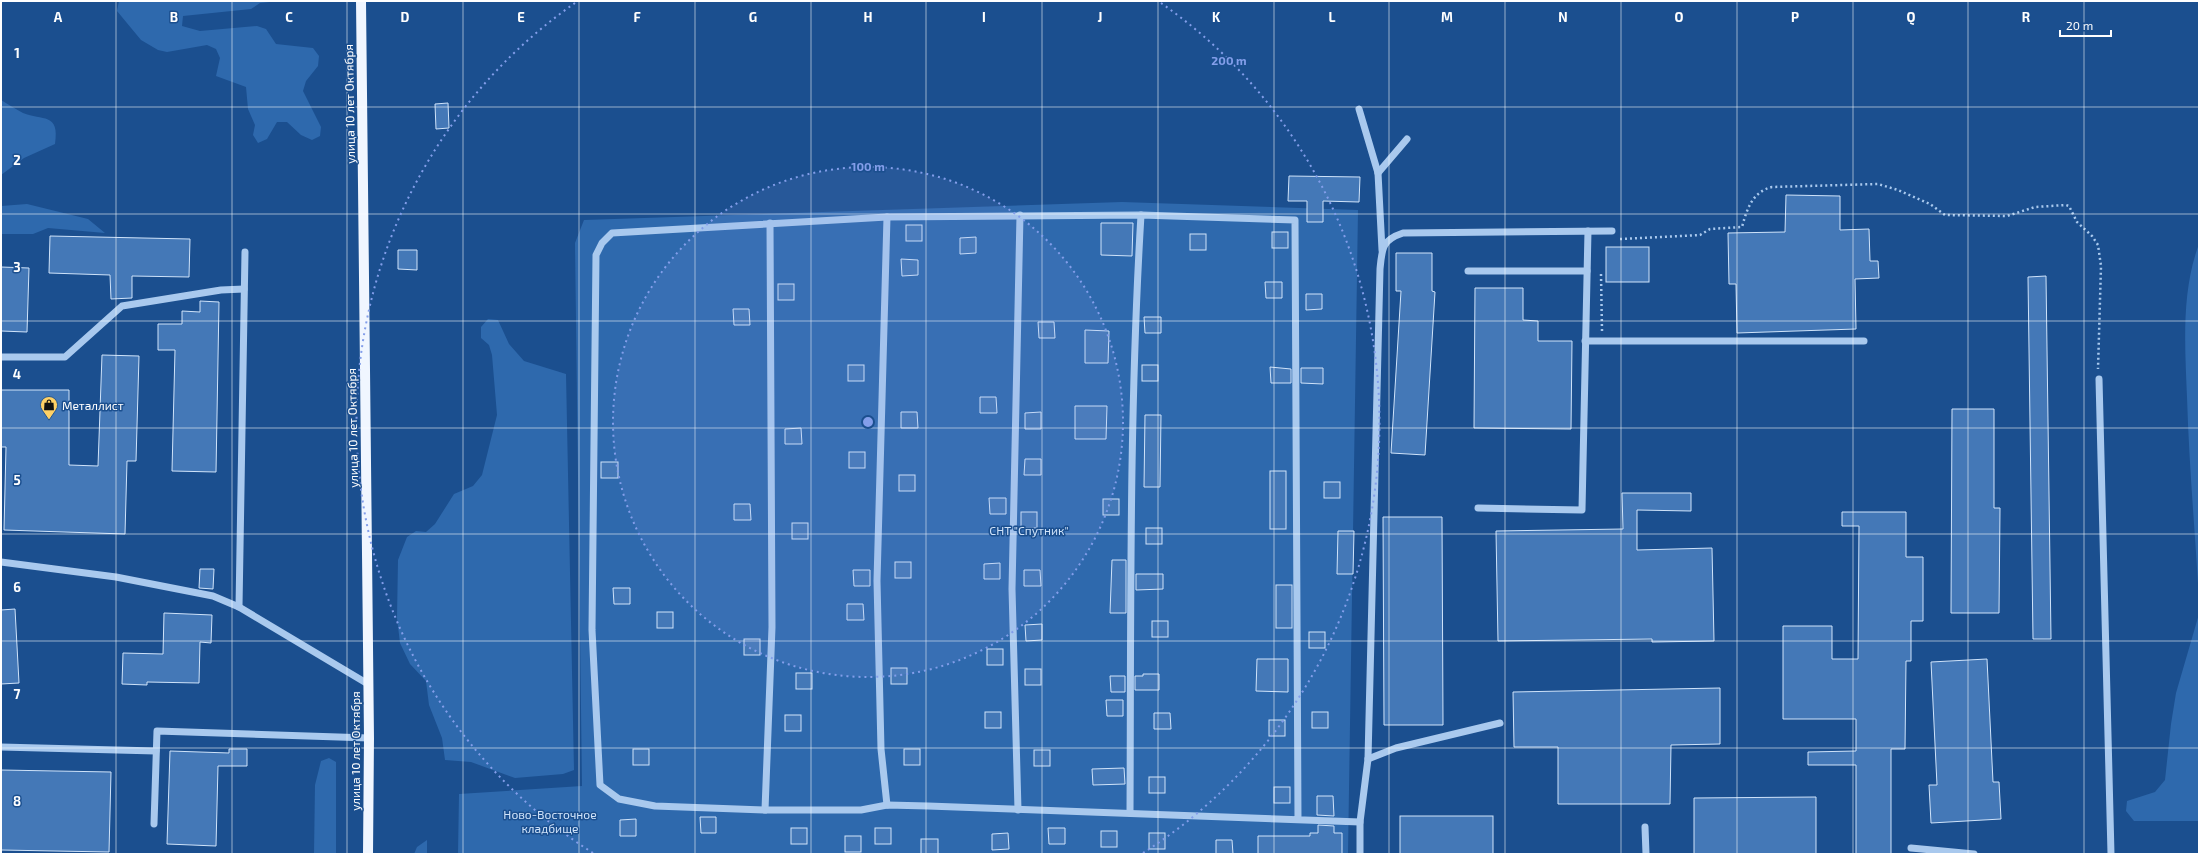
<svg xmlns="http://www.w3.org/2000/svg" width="2200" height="855" viewBox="0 0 2200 855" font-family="'Exo 2',sans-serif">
<rect width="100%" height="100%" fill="#1b4f8f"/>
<g fill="#2e69ad">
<path d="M119 1H279L260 3 251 9 183 16 182 26 200 31 257 26 266 29 276 44 313 48 319 56 318 66 306 81 303 91 321 127 320 136 312 140 301 135 287 122H277L267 139 258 143 253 135 255 125 248 109 246 87 216 76 220 58 216 49 207 45 167 52 158 50 141 40 117 11Z"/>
<path d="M1 100C8 104 15 109 23 113 42 121 60 112 55 144L24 158 1 175Z"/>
<path d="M1122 202 1358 210 1348 854H458L459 794 582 786 575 243 584 220Z"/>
<path d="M27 204 88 219 105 233 48 228 33 234H1V206Z"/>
<path d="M2199 244V599C2195 532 2189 464 2187 397 2185 346 2181 292 2199 244Z"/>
<path d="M488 319 498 320 509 344 524 361 566 374 574 770 563 774 515 778 471 762 445 760 442 738 429 705 426 681 410 664 400 643 397 618 398 560 407 537 416 531 426 532 435 524 454 494 473 486 482 475 497 415 492 355 489 345 481 338V327Z"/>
<path d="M2199 614V821H2134L2126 811 2127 801 2155 792 2165 780 2171 724 2176 693Z"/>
<path d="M329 758 336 762V854H314L315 785 321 761Z"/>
<path d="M427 840V854H414L417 847Z"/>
</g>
<g fill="#4478b7" stroke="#cfe3fa">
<path d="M448 103 449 128 436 129 435 104Z"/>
<path d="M1289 176 1360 177 1359 202 1323 201V222H1307V201H1288Z"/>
<path d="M1786 195 1840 196V230L1869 229 1870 261H1878L1879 278 1855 279 1856 329 1737 333 1736 284H1729L1728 233 1785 232Z"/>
<path d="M1101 223H1133L1132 256 1101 255Z"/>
<rect x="906" y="225" width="16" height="16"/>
<rect x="1272" y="232" width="16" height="16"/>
<rect x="1190" y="234" width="16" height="16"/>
<path d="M50 236 190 239 189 277 132 276V298L111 299 110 275 49 273Z"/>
<path d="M976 237V253L960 254V238Z"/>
<rect x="1606" y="247" width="43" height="35"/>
<path d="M398 250H417V270L398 269Z"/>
<path d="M1396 253H1432V291L1435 292 1425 455 1391 453 1401 291H1396Z"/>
<path d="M901 259 918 260V275L902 276Z"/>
<path d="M1 267 29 268 27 332 1 331Z"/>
<path d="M2046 276 2051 639H2033L2028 277Z"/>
<path d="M1265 282H1282V298H1266Z"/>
<rect x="778" y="284" width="16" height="16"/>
<path d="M1475 288H1523V320L1538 321V341H1572L1571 429 1474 428Z"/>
<path d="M1306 294H1322V309L1306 310Z"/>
<path d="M200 301 219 302 216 472 172 471 175 350H158V324H182V311L200 312Z"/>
<path d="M733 309H749L750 325H734Z"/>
<path d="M1144 317H1161V333H1145Z"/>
<path d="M1038 322H1054L1055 338H1039Z"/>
<path d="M1085 330 1109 331 1108 363H1085Z"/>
<path d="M102 355 139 356 136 461H127L125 534 4 530 6 447H1V390H69V465L98 466Z"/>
<rect x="848" y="365" width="16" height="16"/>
<rect x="1142" y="365" width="16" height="16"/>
<path d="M1270 367 1291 369V383H1271Z"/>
<path d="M1301 368H1323V384L1301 383Z"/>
<path d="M980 397H996L997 413H980Z"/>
<path d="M1075 406H1107L1106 439H1075Z"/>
<path d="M1952 409H1994V508H2000L1999 613H1951Z"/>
<path d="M901 412H917L918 428H901Z"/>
<path d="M1041 412V429H1025V413Z"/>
<path d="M1145 415H1161L1160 487H1144Z"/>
<path d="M801 428 802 444H785V429Z"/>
<rect x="849" y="452" width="16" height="16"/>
<path d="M1025 459H1041V475H1024Z"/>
<rect x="601" y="462" width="17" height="16"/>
<rect x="1270" y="471" width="16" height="58"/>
<rect x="899" y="475" width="16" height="16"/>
<rect x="1324" y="482" width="16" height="16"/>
<path d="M1622 493H1691V511L1637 510V550L1712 548 1714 641 1652 642V639L1498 641 1496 531 1623 529Z"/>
<path d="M989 498H1006V514H990Z"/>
<rect x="1103" y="499" width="16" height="16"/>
<path d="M734 504H750L751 520H734Z"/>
<rect x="1021" y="512" width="16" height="16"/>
<path d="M1842 512H1906V557H1923V621H1911V661H1906L1905 749H1891V854H1856V765H1808V752L1856 751V719H1783V626H1832V659H1858L1859 526H1842Z"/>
<path d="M1383 517H1442L1443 725H1384Z"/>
<rect x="792" y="523" width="16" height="16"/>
<rect x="1146" y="528" width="16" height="16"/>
<path d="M1338 531H1354L1353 574H1337Z"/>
<path d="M1112 560H1126V613H1110Z"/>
<rect x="895" y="562" width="16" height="16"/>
<path d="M1000 563V579H984V564Z"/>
<path d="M200 569H214L213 589 199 588Z"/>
<path d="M853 570H870V586H854Z"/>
<path d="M1024 570H1040L1041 586H1024Z"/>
<path d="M1136 574H1163V589L1136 590Z"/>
<rect x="1276" y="585" width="16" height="43"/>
<path d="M613 588H630V604H614Z"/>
<path d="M847 604H863L864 620H847Z"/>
<path d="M15 609 19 683 1 684V610Z"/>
<rect x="657" y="612" width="16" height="16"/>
<path d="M164 613 212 615 211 643 200 642 199 683 147 682V685L122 684 123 653 163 654Z"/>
<rect x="1152" y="621" width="16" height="16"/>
<path d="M1042 624V640L1026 641 1025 625Z"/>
<rect x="1309" y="632" width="16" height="16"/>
<rect x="744" y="639" width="16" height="16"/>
<rect x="987" y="649" width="16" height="16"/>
<path d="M1257 659H1288V692L1256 691Z"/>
<path d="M1987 659 1993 782H1999L2001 819 1931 823 1929 785H1937L1931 662Z"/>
<rect x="891" y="668" width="16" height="16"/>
<rect x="1025" y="669" width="16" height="16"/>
<rect x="796" y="673" width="16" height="16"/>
<path d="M1143 674H1159V690H1135V676H1143Z"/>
<path d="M1110 676H1125V692H1111Z"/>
<path d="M1720 688V744L1671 745 1670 804H1558V747H1514L1513 692Z"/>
<path d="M1106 700H1123V716H1107Z"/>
<rect x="985" y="712" width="16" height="16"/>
<rect x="1312" y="712" width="16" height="16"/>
<path d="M1154 713H1170L1171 729H1154Z"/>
<rect x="785" y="715" width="16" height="16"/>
<rect x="1269" y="720" width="16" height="16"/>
<path d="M229 749H247V766H218L216 846 167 844 170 751 229 753Z"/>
<rect x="633" y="749" width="16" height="16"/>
<rect x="904" y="749" width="16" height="16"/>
<rect x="1034" y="750" width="16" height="16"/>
<path d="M1124 768 1125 784 1093 785 1092 769Z"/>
<path d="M1 770 111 772 109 852 1 850Z"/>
<rect x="1149" y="777" width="16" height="16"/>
<rect x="1274" y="787" width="16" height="16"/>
<path d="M1317 796H1333L1334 816 1317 815Z"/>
<path d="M1816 797V854H1694V798Z"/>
<rect x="1400" y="816" width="93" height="38"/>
<path d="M700 817H716V833H701Z"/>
<path d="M636 819V836H620V820Z"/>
<path d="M1318 825 1334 826V833H1342V854H1258V836H1310V833H1318Z"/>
<rect x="791" y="828" width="16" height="16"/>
<rect x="875" y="828" width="16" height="16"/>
<path d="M1048 828H1065V844H1049Z"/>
<rect x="1101" y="831" width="16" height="16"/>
<path d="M1008 833 1009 849 992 850V834Z"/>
<rect x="1149" y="833" width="16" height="16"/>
<rect x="845" y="836" width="16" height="16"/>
<rect x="921" y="839" width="17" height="15"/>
<path d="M1216 840H1232L1233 854H1216Z"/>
</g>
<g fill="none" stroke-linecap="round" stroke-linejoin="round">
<g stroke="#a9c9ee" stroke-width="2.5" stroke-dasharray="2 3" stroke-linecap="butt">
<path d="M1620 239 1700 235 1710 229 1742 227C1747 209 1752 192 1772 187L1878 184 1898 190 1930 204 1945 215 2007 216 2035 207 2066 205 2069 206 2077 222 2092 236 2098 245 2101 266 2098 369"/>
<path d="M1601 274 1602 331"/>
</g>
<g stroke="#a9c9ee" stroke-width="7">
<path d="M1359 109 1378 173 1382 250"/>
<path d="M1378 173 1407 139"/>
<path d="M887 217 877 581 881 749 887 805"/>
<path d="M1468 271H1587"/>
<path d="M1585 341H1864"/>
<path d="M1 357H65L122 306 221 290 244 289"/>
<path d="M2099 379 2111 854"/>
<path d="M1478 508 1582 510 1588 231"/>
<path d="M1 562 116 577 213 596 239 607 368 684"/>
<path d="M239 607 245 252"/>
<path d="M1 747 156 751"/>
<path d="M1368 759 1396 748 1500 723"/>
<path d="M765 810 772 627 770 223"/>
<path d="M1018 810 1012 589 1020 215"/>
<path d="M1130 813C1131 614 1129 414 1141 215"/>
<path d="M1298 819 1295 220 1141 215 887 217 612 233 602 243 596 255 592 630 600 785 619 799 655 806 765 810H861L887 805 928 806 1360 822"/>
<path d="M154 824 157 731 369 738"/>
<path d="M1645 827 1646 854"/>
<path d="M1911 848 1974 854"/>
<path d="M1360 854V822L1368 759 1380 269C1382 248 1382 240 1403 233L1612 231"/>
</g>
<path stroke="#f0f6ff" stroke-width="10" d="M361 1 369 738 368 854"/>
</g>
<path fill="none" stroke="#fff" stroke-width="1" stroke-opacity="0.55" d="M116 1V854M232 1V854M347 1V854M463 1V854M579 1V854M695 1V854M811 1V854M926 1V854M1042 1V854M1158 1V854M1274 1V854M1389 1V854M1505 1V854M1621 1V854M1737 1V854M1853 1V854M1968 1V854M2084 1V854M1 107H2199M1 214H2199M1 321H2199M1 428H2199M1 534H2199M1 641H2199M1 748H2199"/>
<circle cx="868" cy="422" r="255" fill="#839eea" fill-opacity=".12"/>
<g fill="none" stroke="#839eea" stroke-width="2" stroke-dasharray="2 4">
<circle cx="868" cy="422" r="255"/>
<path d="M593 853A511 511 0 0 1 575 3M1161 3A511 511 0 0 1 1143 853"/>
</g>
<defs>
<symbol id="shop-pin" viewBox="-11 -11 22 30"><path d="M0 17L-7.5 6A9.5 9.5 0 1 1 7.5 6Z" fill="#ffd166" stroke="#1b4f8f"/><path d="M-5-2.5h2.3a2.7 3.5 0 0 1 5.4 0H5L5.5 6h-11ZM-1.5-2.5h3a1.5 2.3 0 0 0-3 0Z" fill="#111"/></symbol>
</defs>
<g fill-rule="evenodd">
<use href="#shop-pin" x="39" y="395" width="20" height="27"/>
</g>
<g text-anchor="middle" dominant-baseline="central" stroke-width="3" stroke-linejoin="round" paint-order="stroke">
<g font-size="12" fill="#fff" stroke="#1b4f8f">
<text transform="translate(349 104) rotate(-91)">улица 10 лет Октября</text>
<text transform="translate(352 428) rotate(-91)">улица 10 лет Октября</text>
<text transform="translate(355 751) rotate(-90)">улица 10 лет Октября</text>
</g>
<g font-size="12" fill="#fff" stroke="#1b4f8f" text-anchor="start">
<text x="62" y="405">Металлист</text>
</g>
<g font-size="12" fill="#cfe3fa" stroke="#1b4f8f">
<text x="1029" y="530">СНТ "Спутник"</text>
<text x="550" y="814">Ново-Восточное<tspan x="550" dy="14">кладбище</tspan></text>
</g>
</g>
<g font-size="13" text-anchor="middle" font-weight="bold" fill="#fff" stroke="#1b4f8f" stroke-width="3" stroke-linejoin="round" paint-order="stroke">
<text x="58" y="22">A</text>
<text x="174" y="22">B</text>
<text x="289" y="22">C</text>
<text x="405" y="22">D</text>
<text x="521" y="22">E</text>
<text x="637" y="22">F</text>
<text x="753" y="22">G</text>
<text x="868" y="22">H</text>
<text x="984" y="22">I</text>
<text x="1100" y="22">J</text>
<text x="1216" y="22">K</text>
<text x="1332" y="22">L</text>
<text x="1447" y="22">M</text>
<text x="1563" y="22">N</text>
<text x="1679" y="22">O</text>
<text x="1795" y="22">P</text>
<text x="1911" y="22">Q</text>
<text x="2026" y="22">R</text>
<text x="17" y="58">1</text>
<text x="17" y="165">2</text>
<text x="17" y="272">3</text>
<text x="17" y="379">4</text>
<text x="17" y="485">5</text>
<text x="17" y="592">6</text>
<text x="17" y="699">7</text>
<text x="17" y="806">8</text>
</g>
<circle cx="868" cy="422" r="6" fill="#839eea" stroke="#1b4f8f" stroke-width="2"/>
<g font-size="12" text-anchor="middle" font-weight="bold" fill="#839eea" stroke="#1b4f8f" stroke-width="3" stroke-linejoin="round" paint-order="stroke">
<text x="1229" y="65">200 m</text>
<text x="868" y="171">100 m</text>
</g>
<rect width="2200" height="855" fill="none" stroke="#ffffff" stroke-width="4"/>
<path d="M2060 30v6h51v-6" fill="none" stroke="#ffffff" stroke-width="2"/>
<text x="2066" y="30" font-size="12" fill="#ffffff" stroke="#1b4f8f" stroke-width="3" paint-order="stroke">20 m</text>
</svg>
